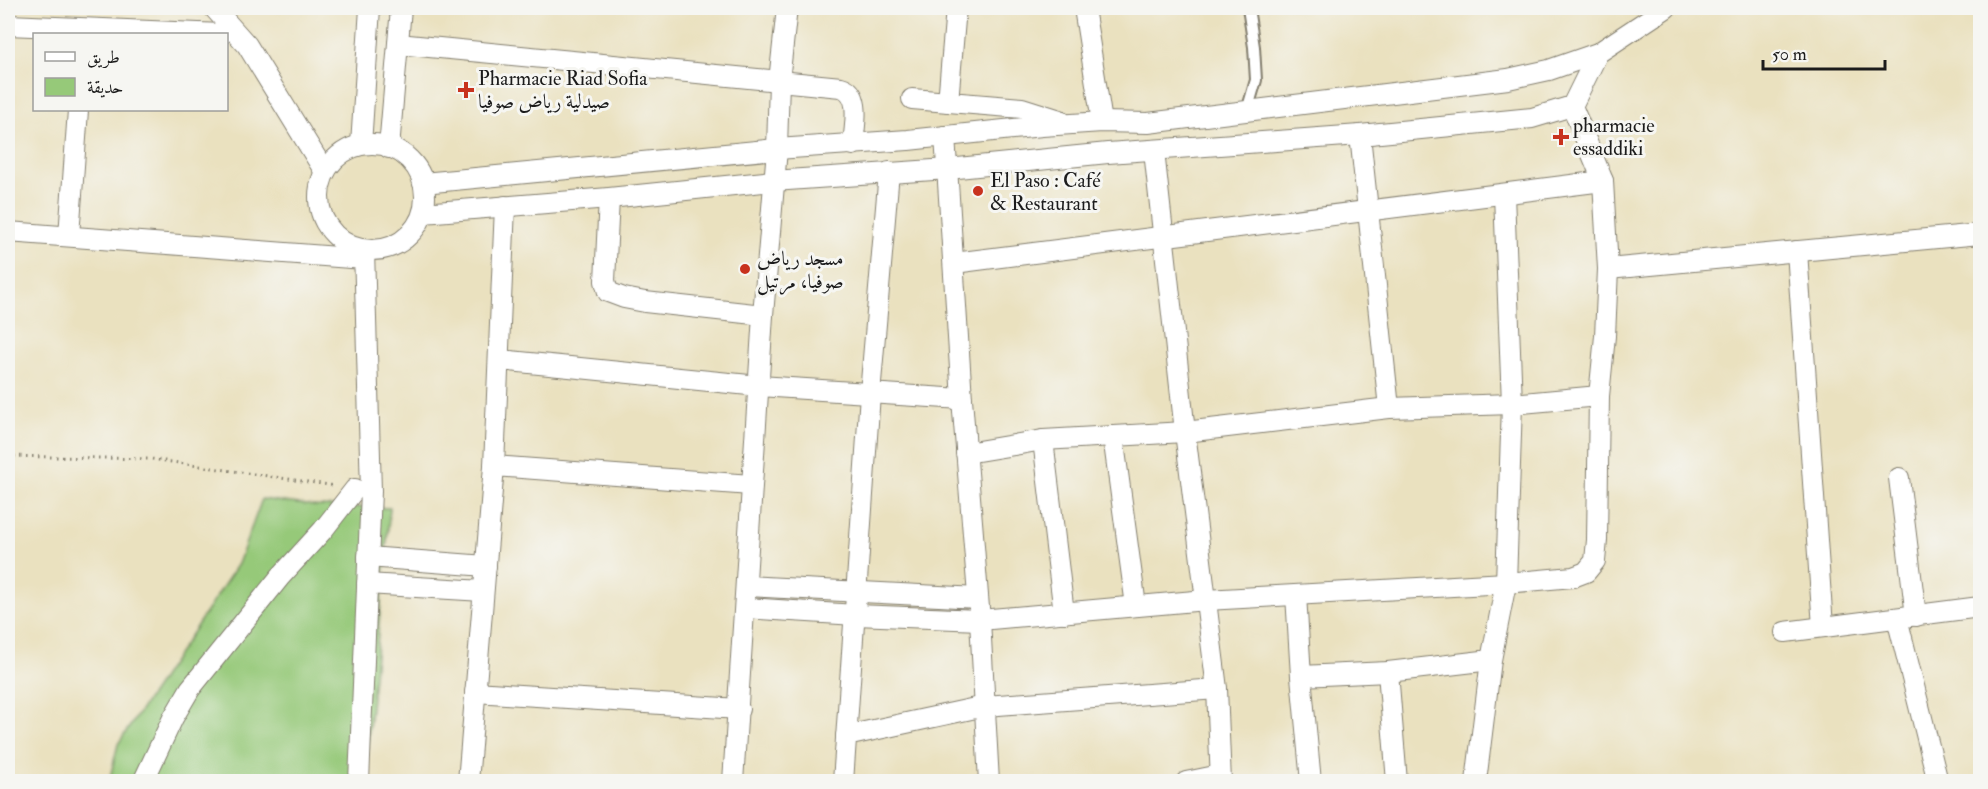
<svg xmlns="http://www.w3.org/2000/svg" width="1988" height="789" viewBox="0 0 1988 789" font-family="'IM FELL Double Pica',Amiri,serif">
<rect width="100%" height="100%" fill="#f6f6f2"/>
<filter id="ink" filterUnits="userSpaceOnUse"><feTurbulence type="fractalNoise" baseFrequency=".0167" numOctaves="2"/><feDisplacementMap in="SourceGraphic" scale="12" xChannelSelector="R" yChannelSelector="G"/><feConvolveMatrix kernelMatrix="1 2 1 2 8 2 1 2 1" color-interpolation-filters="sRGB"/></filter>
<filter id="wash" filterUnits="userSpaceOnUse"><feTurbulence type="fractalNoise" baseFrequency=".008" numOctaves="4" result="noise"/><feDisplacementMap in="SourceGraphic" scale="24" xChannelSelector="R" yChannelSelector="G"/><feGaussianBlur stdDeviation="1.35" result="paint"/><feColorMatrix in="noise" values="0 0 0 0 0 0 0 0 0 0 0 0 0 0 0 0 0 1.4 0 .05"/><feComposite in="paint" operator="in"/></filter>
<g filter="url(#wash)">
<rect width="100%" height="100%" fill="#eae1bf"/>
<path fill="#96c979" stroke="#59724a" stroke-width="1.5" d="M262 499 314 506 390 508 364 781 109 782 118 744 238 564Z"/>
</g>
<g filter="url(#ink)">
<g fill="none" stroke-linecap="round" stroke-linejoin="round">
<defs>
<path id="lane" d="M1247 111 1256 80 1254 47 1248 8"/>
<g id="street">
<path d="M214 8 247 45 325 172"/>
<path d="M1084 8 1102 122"/>
<path d="M8 25 222 34"/>
<path d="M398 44 841 87C863 93 854 128 853 145"/>
<path d="M912 99 1022 108 1060 120"/>
<path d="M948 102 956 8"/>
<path d="M1360 135 1389 408"/>
<path d="M945 136 962 399 980 620 989 782"/>
<circle cx="372" cy="197" r="53"/>
<path d="M361 145 370 8"/>
<path d="M389 148 401 8"/>
<path d="M1154 151 1185 432 1217 689 1221 782"/>
<path d="M423 183 777 149 908 140 1042 126 1102 122 1148 123 1508 79 1549 70 1598 53 1666 8"/>
<path d="M609 198 605 281 608 292 624 298 645 302 763 315"/>
<path d="M423 213 609 198 773 181 948 169 1108 153 1360 135 1532 118 1572 106 1598 53"/>
<path d="M8 232 364 259"/>
<path d="M69 236 78 110"/>
<path d="M1797 251 1823 627"/>
<path d="M954 263 1603 181"/>
<path d="M1608 269 1980 234"/>
<path d="M500 360 759 386 962 399"/>
<path d="M1113 436 1136 606"/>
<path d="M1043 440 1064 613"/>
<path d="M966 453 1043 440 1185 432 1389 408 1512 404 1599 396"/>
<path d="M494 466 751 485"/>
<path d="M1899 478 1916 616"/>
<path d="M368 557 486 566"/>
<path d="M367 584 483 591"/>
<path d="M747 586 978 598"/>
<path d="M1296 595 1301 676 1311 782"/>
<path d="M745 608 856 615 980 620 1206 600 1506 583 1573 577 1586 572 1595 561 1597 540 1599 396 1605 336 1608 269 1603 181 1572 106"/>
<path d="M1897 618 1938 782"/>
<path d="M1785 632 1980 607"/>
<path d="M1388 672 1397 782"/>
<path d="M1301 676 1388 672 1491 660"/>
<path d="M475 692 739 709"/>
<path d="M846 736 985 706 1217 689"/>
<path d="M143 782 173 718 190 689 280 577 323 530 355 489"/>
<path d="M359 782 371 491 364 250"/>
<path d="M468 782 494 466 505 206"/>
<path d="M733 782 763 315 777 149 779 81 787 8"/>
<path d="M843 782 870 394 889 172"/>
<path d="M1186 782 1220 775"/>
<path d="M1476 782 1491 660 1506 583 1512 404 1504 194"/>
</g>
</defs>
<use href="#lane" stroke="#837e6e" stroke-width="14"/>
<use href="#street" stroke="#837e6e" stroke-width="22"/>
<path stroke="#837e6e" stroke-width="3" stroke-dasharray="1.5 4.5" stroke-linecap="butt" d="M8 456 151 459 336 486"/>
<use href="#lane" stroke="#fff" stroke-width="10"/>
<use href="#street" stroke="#fff" stroke-width="20"/>
</g>
</g>
<g fill="#c8321e" stroke="#f6f6f2" stroke-width="2">
<path d="M463 81h6v6h6v6h-6v6h-6v-6h-6v-6h6z"/>
<path d="M1558 128h6v6h6v6h-6v6h-6v-6h-6v-6h6z"/>
<circle cx="978" cy="191" r="6"/>
<circle cx="745" cy="269" r="6"/>
</g>
<g text-anchor="middle" dominant-baseline="central" stroke-width="6" stroke-linejoin="round" paint-order="stroke">
<g font-size="20" fill="#1c1c1c" stroke="#f6f6f2" text-anchor="start">
<text x="478" y="78">Pharmacie Riad Sofia<tspan x="478" dy="23">صيدلية رياض صوفيا</tspan></text>
<text x="1573" y="125">pharmacie<tspan x="1573" dy="23">essaddiki</tspan></text>
<text x="990" y="180">El Paso : Café<tspan x="990" dy="23">&amp; Restaurant</tspan></text>
<text x="757" y="258">مسجد رياض<tspan x="757" dy="23">صوفيا، مرتیل</tspan></text>
</g>
</g>
<rect width="1988" height="789" fill="none" stroke="#f6f6f2" stroke-width="30"/>
<rect x="33" y="33" width="195" height="78" fill="#f6f6f2" stroke="#9f9f9c" stroke-width="1.5"/>
<rect x="45" y="52" width="30" height="9" fill="#ffffff" stroke="#9f9f9c" stroke-width="1.5"/>
<text x="87" y="63" font-size="18" fill="#1c1c1c">طريق</text>
<rect x="45" y="78" width="30" height="18" fill="#96c979" stroke="#9f9f9c" stroke-width="1.5"/>
<text x="87" y="93" font-size="18" fill="#1c1c1c">حديقة</text>
<path d="M1763 60v9h122v-9" fill="none" stroke="#1c1c1c" stroke-width="3"/>
<text x="1772" y="60" font-size="18" fill="#1c1c1c" stroke="#f6f6f2" stroke-width="4.5" paint-order="stroke">50 m</text>
</svg>
